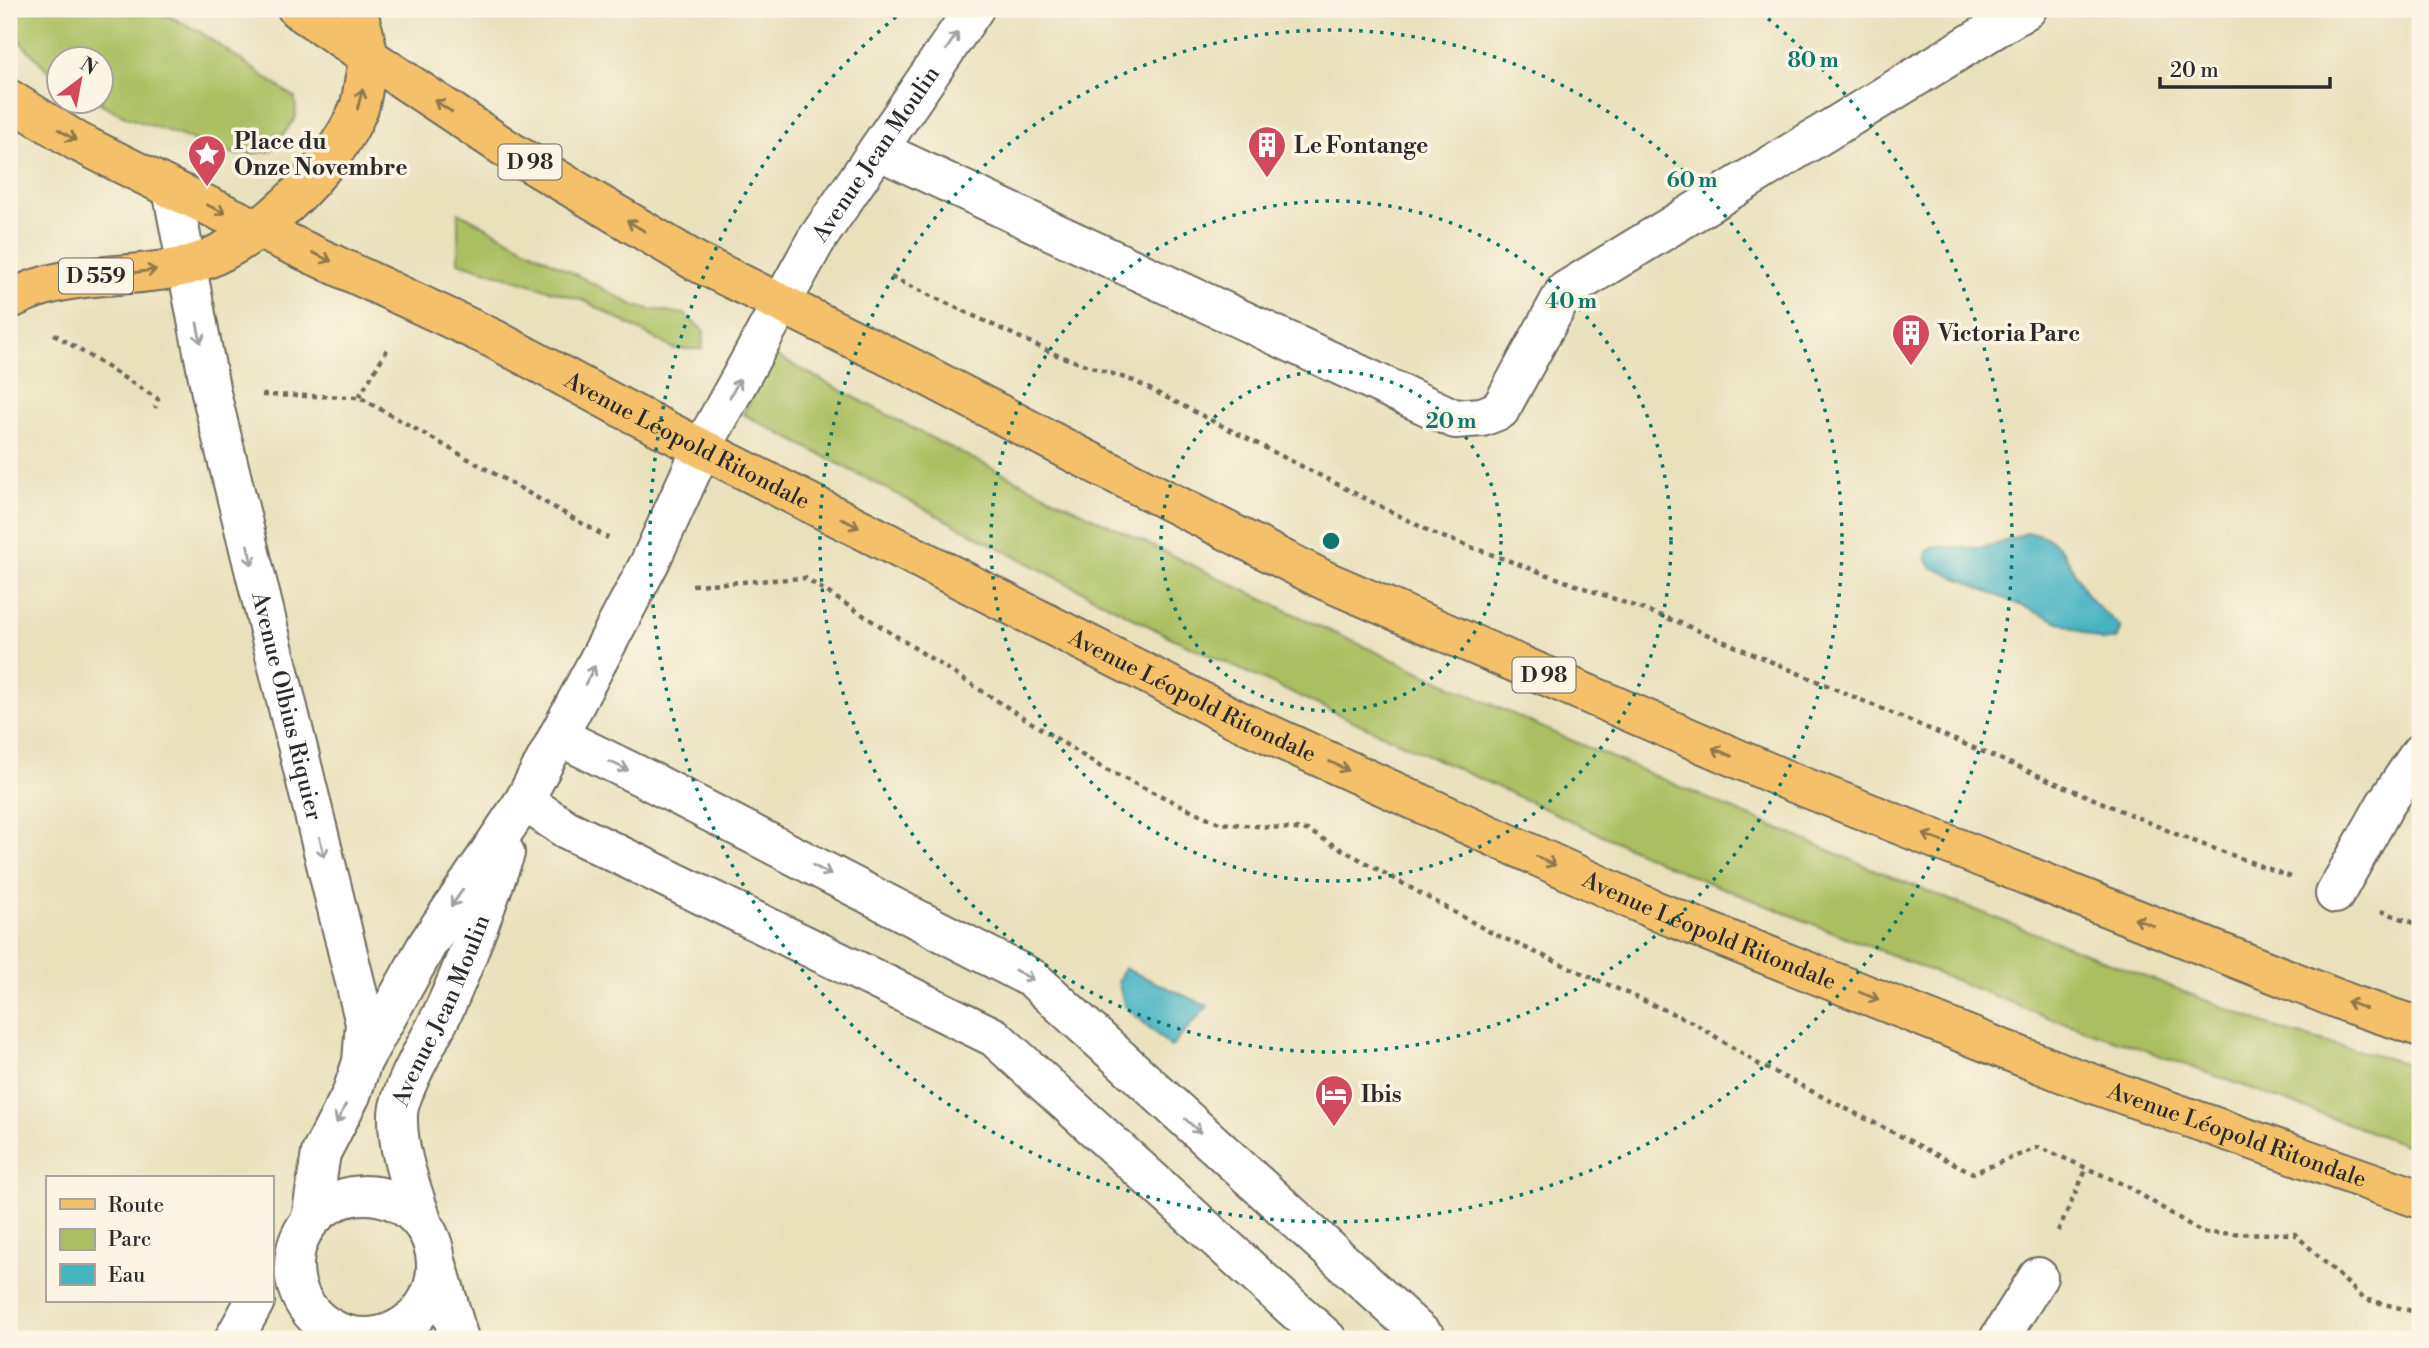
<svg xmlns="http://www.w3.org/2000/svg" width="2429" height="1348" font-family="'Libre Bodoni',serif">
<style>
.green{fill:#abbf62;stroke:#6b7546;stroke-width:2}
.water{fill:#47b4c2;stroke:#397076;stroke-width:2}
.lines{fill:none;stroke-linecap:round;stroke-linejoin:round}
.minor-casing{stroke:#6e6b5e;stroke-width:42}
.major-casing{stroke:#6e6b5e;stroke-width:42}
.highway-casing{stroke:#6e6b5e;stroke-width:42}
.path{stroke:#6e6b5e;stroke-width:4.5;stroke-dasharray:5 5;stroke-linecap:butt}
.minor{stroke:#fff;stroke-width:38}
.major{stroke:#f4c16a;stroke-width:38}
.highway{stroke:#f4c16a;stroke-width:38}
.oneway{stroke:#a0a0a0}
.oneway2{stroke:#90764a}
.ring{fill:none;stroke:#0f766e;stroke-width:3.5;stroke-dasharray:3.5 7}
.labels{text-anchor:middle;stroke-width:7;stroke-linejoin:round;paint-order:stroke}
.shield{fill:#fcf5e5;stroke:#6a6863;stroke-width:2}
.shield-label{font-size:21px;font-weight:bold;fill:#2b2b2b}
.poi-label{font-size:23px;font-weight:bold;fill:#2b2b2b;stroke:#fcf5e5;text-anchor:start}
.street-label{font-size:23px;fill:#2b2b2b;stroke:#fcf5e5}
.centre{fill:#0f766e;stroke:#fcf5e5;stroke-width:3.5}
.ring-label{font-size:21px;text-anchor:middle;font-weight:bold;fill:#0f766e;stroke:#fcf5e5;stroke-width:7;stroke-linejoin:round;paint-order:stroke}
</style>
<rect width="100%" height="100%" fill="#fcf5e5"/>
<filter id="ink" filterUnits="userSpaceOnUse"><feTurbulence type="fractalNoise" baseFrequency=".0143" numOctaves="2"/><feDisplacementMap in="SourceGraphic" scale="14" xChannelSelector="R" yChannelSelector="G"/><feConvolveMatrix kernelMatrix="1 2 1 2 8 2 1 2 1" color-interpolation-filters="sRGB"/></filter>
<filter id="wash" filterUnits="userSpaceOnUse"><feTurbulence type="fractalNoise" baseFrequency=".00686" numOctaves="4" result="noise"/><feDisplacementMap in="SourceGraphic" scale="28" xChannelSelector="R" yChannelSelector="G"/><feGaussianBlur stdDeviation="1.57" result="paint"/><feColorMatrix in="noise" values="0 0 0 0 0 0 0 0 0 0 0 0 0 0 0 0 0 1.4 0 .05"/><feComposite in="paint" operator="in"/></filter>
<g filter="url(#wash)">
<rect width="100%" height="100%" fill="#e9e1bc"/>
<path class="green" d="M9,9H155L199,31L295,98L296,117L271,151L238,155L126,117L98,102H102V60H60L59,80L54,77L9,30Z
M458,212L637,307L684,314L704,331L702,349H674L585,301L458,262Z
M774,355L941,443L1092,517L1319,626L1559,735L1882,873L2284,1031L2420,1067V1150L2142,1049L2050,1018L1687,874L1172,638L743,414Z"/>
<path class="water" d="M2026,533C2063,531 2071,571 2088,596C2096,607 2110,616 2120,627V631L2116,639L2103,641L1931,567L1926,558L1927,552L1933,546L1979,548L1998,544Z
M1124,968L1128,970L1208,1006L1171,1047L1124,1005L1118,981Z"/>
</g>
<g filter="url(#ink)">
<g class="lines">
<defs>
<g id="minor">
<path d="M878,150L1455,419L1482,417L1500,410L1565,291L2027,9"/>
<path id="s1" d="M172,189L211,393L365,1023L362,1062L351,1095L321,1153L311,1219"/>
<path d="M558,736L648,780L1033,979L1427,1339"/>
<path d="M524,801L566,829L994,1037L1327,1339"/>
<path d="M2335,894L2385,805L2420,753"/>
<path id="s2" d="M362,1062L427,945L524,801L650,562L702,448L815,242L974,9"/>
<circle cx="365" cy="1266" r="71"/>
<path id="s3" d="M423,1224C412,1188 397,1153 398,1115C398,1092 432,1036 443,1012C467,960 486,906 505,853"/>
<path d="M437,1264L459,1339"/>
<path d="M234,1339L255,1301"/>
<path d="M1999,1339L2038,1277"/>
</g>
<path id="major" d="M9,300C70,268 123,281 186,266C251,250 334,170 359,108C362,99 363,87 365,77C366,70 369,62 368,56C367,40 361,24 357,9"/>
<g id="highway">
<path d="M297,9L510,151L695,261L908,366L1078,455L1324,580L1789,781L2353,1005L2420,1027"/>
<path id="s4" d="M9,99L78,142L172,189L494,339L624,409L1236,719L1659,912L2068,1075L2420,1199"/>
</g>
</defs>
<use href="#minor" class="minor-casing"/>
<use href="#major" class="major-casing"/>
<use href="#highway" class="highway-casing"/>
<path class="path" d="M891,277L1059,356L1134,381L1435,534L1678,622L2183,837L2291,877
M54,334L158,399L155,408
M262,395L359,397L608,538
M359,397L388,348
M692,585L805,578L1104,769L1219,823L1307,830L1490,932L1694,1023L1760,1065L1973,1173L2039,1147L2127,1186L2203,1233L2295,1234L2364,1299L2420,1313
M2381,911L2420,925
M2058,1231L2087,1168"/>
<use href="#minor" class="minor"/>
<use href="#major" class="major"/>
<use href="#highway" class="highway"/>
</g>
<defs><path id="oneway-shaft" d="M-6 0H5M1.5-3L5.5 0L1.5 3" fill="none" stroke-width="1.6" stroke-linecap="round" stroke-linejoin="round" transform="scale(1.75)"/></defs>
<g class="oneway">
<use href="#oneway-shaft" transform="translate(952 41) rotate(-56)"/>
<use href="#oneway-shaft" transform="translate(199 333) rotate(79)"/>
<use href="#oneway-shaft" transform="translate(735 388) rotate(-61)"/>
<use href="#oneway-shaft" transform="translate(250 555) rotate(76)"/>
<use href="#oneway-shaft" transform="translate(590 675) rotate(-62)"/>
<use href="#oneway-shaft" transform="translate(619 766) rotate(26)"/>
<use href="#oneway-shaft" transform="translate(322 847) rotate(76)"/>
<use href="#oneway-shaft" transform="translate(822 870) rotate(27)"/>
<use href="#oneway-shaft" transform="translate(457 898) rotate(125)"/>
<use href="#oneway-shaft" transform="translate(1024 975) rotate(28)"/>
<use href="#oneway-shaft" transform="translate(341 1114) rotate(117)"/>
<use href="#oneway-shaft" transform="translate(1193 1126) rotate(42)"/>
</g>
<g class="oneway2">
<use href="#oneway-shaft" transform="translate(360 99) rotate(-76)"/>
<use href="#oneway-shaft" transform="translate(443 106) rotate(-146)"/>
<use href="#oneway-shaft" transform="translate(67 135) rotate(32)"/>
<use href="#oneway-shaft" transform="translate(216 209) rotate(24)"/>
<use href="#oneway-shaft" transform="translate(636 226) rotate(-149)"/>
<use href="#oneway-shaft" transform="translate(322 257) rotate(25)"/>
<use href="#oneway-shaft" transform="translate(146 271) rotate(-8)"/>
<use href="#oneway-shaft" transform="translate(850 523) rotate(27)"/>
<use href="#oneway-shaft" transform="translate(1722 752) rotate(-157)"/>
<use href="#oneway-shaft" transform="translate(1339 766) rotate(25)"/>
<use href="#oneway-shaft" transform="translate(1933 838) rotate(-158)"/>
<use href="#oneway-shaft" transform="translate(1546 861) rotate(25)"/>
<use href="#oneway-shaft" transform="translate(2144 922) rotate(-158)"/>
<use href="#oneway-shaft" transform="translate(1869 996) rotate(22)"/>
<use href="#oneway-shaft" transform="translate(2356 1005) rotate(-160)"/>
</g>
</g>
<g class="ring">
<circle cx="1331" cy="541" r="170"/>
<circle cx="1331" cy="541" r="340"/>
<circle cx="1331" cy="541" r="511"/>
<path d="M1760 12A681 681 0 1 1 902 12"/>
</g>
<defs>
<symbol id="building-pin" viewBox="-11 -11 22 30"><path d="M0 17L-7.5 6A9.5 9.5 0 1 1 7.5 6Z" fill="#d1495b" stroke="#fcf5e5"/><path d="M-4-6H4V6H1V3H-1V6H-4ZM-2.5-4.3h1.7v1.8h-1.7ZM.8-4.3h1.7v1.8H.8ZM-2.5-1h1.7V.8h-1.7ZM.8-1h1.7V.8H.8Z" fill="#fff"/></symbol>
<symbol id="sight-pin" viewBox="-11 -11 22 30"><path d="M0 17L-7.5 6A9.5 9.5 0 1 1 7.5 6Z" fill="#d1495b" stroke="#fcf5e5"/><path d="M0-6L1.8-2.2L6-1.7L2.9 1.2L3.7 5.4L0 3.3L-3.7 5.4L-2.9 1.2L-6-1.7L-1.8-2.2Z" fill="#fff"/></symbol>
<symbol id="hotel-pin" viewBox="-11 -11 22 30"><path d="M0 17L-7.5 6A9.5 9.5 0 1 1 7.5 6Z" fill="#d1495b" stroke="#fcf5e5"/><path d="M-6-4.5h1.5V1H6V5H4.5V3h-9V5H-6ZM-4 0a1.8 1.8 0 1 1 3.6 0ZM.5 0V-2.5h3Q6-2.5 6 0Z" fill="#fff"/></symbol>
</defs>
<g fill-rule="evenodd">
<use href="#building-pin" x="1245" y="123" width="44" height="60"/>
<use href="#sight-pin" x="185" y="132" width="44" height="60"/>
<use href="#building-pin" x="1889" y="311" width="44" height="60"/>
<use href="#hotel-pin" x="1312" y="1072" width="44" height="60"/>
</g>
<g class="labels">
<g class="shield">
<rect x="498.5" y="144.5" width="63" height="35" rx="5"/>
<rect x="59" y="258.5" width="74" height="35" rx="5"/>
<rect x="1512.5" y="657.5" width="63" height="35" rx="5"/>
</g>
<g class="shield-label">
<text x="530" y="169">D 98</text>
<text x="96" y="283">D 559</text>
<text x="1544" y="682">D 98</text>
</g>
<g class="poi-label">
<text x="234" y="149">Place du<tspan x="234" dy="26">Onze Novembre</tspan></text>
<text x="1294" y="153">Le Fontange</text>
<text x="1938" y="341">Victoria Parc</text>
<text x="1361" y="1102">Ibis</text>
</g>
<g class="street-label">
<text dy="8" stroke="none"><textPath href="#s2" startOffset="1045">Avenue Jean Moulin</textPath></text>
<text dy="8" stroke="none"><textPath href="#s4" startOffset="760">Avenue Léopold Ritondale</textPath></text>
<text dy="8" stroke="none"><textPath href="#s4" startOffset="1326">Avenue Léopold Ritondale</textPath></text>
<text dy="8" stroke="none"><textPath href="#s1" startOffset="530">Avenue Olbius Riquier</textPath></text>
<text dy="8" stroke="none"><textPath href="#s4" startOffset="1894">Avenue Léopold Ritondale</textPath></text>
<text dy="8" stroke="none"><textPath href="#s3" startOffset="226">Avenue Jean Moulin</textPath></text>
<text dy="8" stroke="none"><textPath href="#s4" startOffset="2460">Avenue Léopold Ritondale</textPath></text>
</g>
</g>
<circle cx="1331" cy="541" r="10" class="centre"/>
<g class="ring-label">
<text x="1813" y="67">80 m</text>
<text x="1692" y="187">60 m</text>
<text x="1571" y="308">40 m</text>
<text x="1451" y="428">20 m</text>
</g>
<rect width="2429" height="1348" fill="none" stroke="#fcf5e5" stroke-width="35"/>
<rect x="46" y="1176" width="228" height="126" fill="#fcf5e5" stroke="#a8a49b" stroke-width="2"/>
<rect x="60" y="1199" width="35" height="10" fill="#f4c16a" stroke="#a8a49b" stroke-width="2"/>
<text x="108" y="1212" font-size="21" fill="#2b2b2b">Route</text>
<rect x="60" y="1229" width="35" height="21" fill="#abbf62" stroke="#a8a49b" stroke-width="2"/>
<text x="108" y="1246" font-size="21" fill="#2b2b2b">Parc</text>
<rect x="60" y="1264" width="35" height="21" fill="#47b4c2" stroke="#a8a49b" stroke-width="2"/>
<text x="108" y="1282" font-size="21" fill="#2b2b2b">Eau</text>
<g transform="translate(80 80) rotate(32)"><circle r="33" fill="#fcf5e5" stroke="#a8a49b" stroke-width="2"/>
<path d="M0-5L12 26L0 18L-12 26Z" fill="#d1495b"/>
<text y="-10" font-size="19" font-weight="bold" text-anchor="middle" fill="#2b2b2b">N</text>
</g>
<path d="M2160 77v10h170v-10" fill="none" stroke="#2b2b2b" stroke-width="3.5"/>
<text x="2170" y="77" font-size="21" fill="#2b2b2b" stroke="#fcf5e5" stroke-width="5" paint-order="stroke">20 m</text>
</svg>
